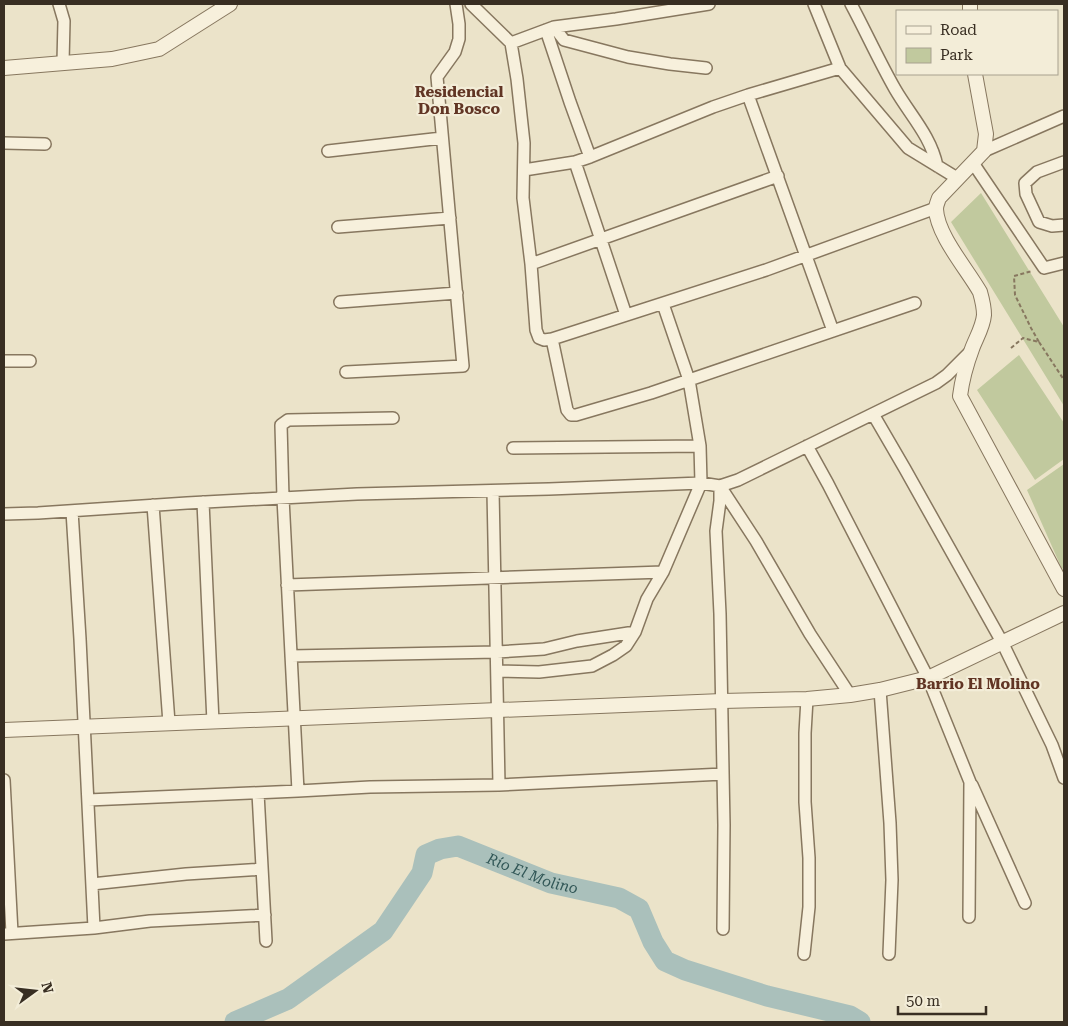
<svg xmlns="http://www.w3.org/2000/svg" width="1068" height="1026" font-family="'Roboto Serif',serif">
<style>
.green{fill:#c1c99e}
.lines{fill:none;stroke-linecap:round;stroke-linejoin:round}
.river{stroke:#aac0bb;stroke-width:21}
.minor-casing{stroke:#87775f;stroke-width:14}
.tertiary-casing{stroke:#87775f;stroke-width:16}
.path{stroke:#87775f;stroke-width:2;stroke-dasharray:4 2.5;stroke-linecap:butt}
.minor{stroke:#f7f0dc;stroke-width:11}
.tertiary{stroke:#f7f0dc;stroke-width:14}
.labels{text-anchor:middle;stroke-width:4.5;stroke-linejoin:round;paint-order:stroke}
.neighbourhood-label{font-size:15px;font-weight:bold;fill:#613524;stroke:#f3edd8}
.water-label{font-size:15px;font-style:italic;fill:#325757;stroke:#f3edd8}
</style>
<rect width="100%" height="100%" fill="#ebe3c9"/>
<path class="green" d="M981,193L1064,327V406L951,222Z
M1019,355L1064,423V459L1035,480L977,390Z
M1064,464V567L1062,569L1027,490Z"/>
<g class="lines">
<path class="river" id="s1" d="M235,1022L288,999L383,931L422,873L426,855L440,849L458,846L551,883L619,898L639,909L653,942L665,961L685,970L767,996L850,1016L860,1022"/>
<defs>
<path id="minor" d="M59,4L64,21L63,62
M471,4L511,43L517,79L524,143L523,198L531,264L536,330L539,338L544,340L552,339L766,270L936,208
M814,4L840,68L908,148L957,178
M851,4C866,32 879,61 895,89C910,115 931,136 937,166
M554,27L564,40L628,57L670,64L706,68
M546,30L570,102L590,157
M511,43L554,27L616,19L709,4
M748,95L833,331
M4,143L45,144
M328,151L442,138
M984,151L1064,116
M575,162L626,315
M1064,162L1037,172L1025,183L1026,194L1039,222L1052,226L1064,225
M973,163L1044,268L1064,263
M524,170L575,162L590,157L713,107L748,95L840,68
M338,227L450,218
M531,264L778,176
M340,302L457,293
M552,339L567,410L571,415H576L651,393L915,303
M4,361H30
M346,372L463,366L437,77L455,52L459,39V24L456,4
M873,414L905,469L1002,642L1052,745L1064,778
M807,446L828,484L928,678L970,782L969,917
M513,448L700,446
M720,486V501L716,531L720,614L724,825L723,929
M720,486L756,541L810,634L850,695
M493,491L499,785
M203,502L213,722
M153,505L169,723
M72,511L80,639L94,928
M4,514L38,513L187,503L357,494L549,489L701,483L720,486L738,480L936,383L947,375L971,351
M287,585L663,572
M291,656L497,652L544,649L577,641L635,632
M497,671L539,672L592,666L613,655L626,646L635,632L647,599L663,572L701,483L700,446L689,380L663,304
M880,690L890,823L892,880L889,954
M4,780L12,933
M972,785L1025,903
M298,791L283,498L281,425L288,420L393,418
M258,793L266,941
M88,800L298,791L370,787L499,785L723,774
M92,884L186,874L262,869
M4,934L94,928L150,921L265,915
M804,954L809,907V858L805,802V733L807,699"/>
<path id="tertiary" d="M970,11V4
M4,68L112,59L159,49L230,4
M975,74L986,134L984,151L939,198C938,201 936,205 936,209C937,235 967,269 980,292C982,299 984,307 984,315C983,327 976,338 972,349C966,365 962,380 960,396L1064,589
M4,730L722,701L807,699L850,695L880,690L928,678L1064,613"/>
</defs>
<use href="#minor" class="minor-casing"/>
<use href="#tertiary" class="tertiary-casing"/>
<path class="path" d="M1039,342L1064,380
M1011,348L1023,338L1039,342L1031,328L1015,295L1014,276L1032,271"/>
<use href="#minor" class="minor"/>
<use href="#tertiary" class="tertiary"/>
</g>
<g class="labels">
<g class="neighbourhood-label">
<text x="459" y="97">Residencial<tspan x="459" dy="17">Don Bosco</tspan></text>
<text x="978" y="689">Barrio El Molino</text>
</g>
<g class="water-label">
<text dy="5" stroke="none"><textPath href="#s1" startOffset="376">Río El Molino</textPath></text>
</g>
</g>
<rect width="1068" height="1026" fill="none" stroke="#382e22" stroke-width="10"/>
<rect x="896" y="10" width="162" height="65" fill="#f3edd8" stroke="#a8a18f"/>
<rect x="906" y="26" width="25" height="8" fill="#f7f0dc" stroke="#a8a18f"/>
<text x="940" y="35" font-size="15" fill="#382e22">Road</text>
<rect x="906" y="48" width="25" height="15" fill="#c1c99e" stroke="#a8a18f"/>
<text x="940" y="60" font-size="15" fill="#382e22">Park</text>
<g transform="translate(35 991) rotate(75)" stroke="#f3edd8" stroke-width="4" paint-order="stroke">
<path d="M0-4L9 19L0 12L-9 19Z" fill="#382e22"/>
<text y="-8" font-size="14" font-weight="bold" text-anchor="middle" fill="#382e22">N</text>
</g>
<path d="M898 1006v8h88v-8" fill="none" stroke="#382e22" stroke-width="2.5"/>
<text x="906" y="1006" font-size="15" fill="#382e22" stroke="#f3edd8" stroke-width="4" paint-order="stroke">50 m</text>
</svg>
